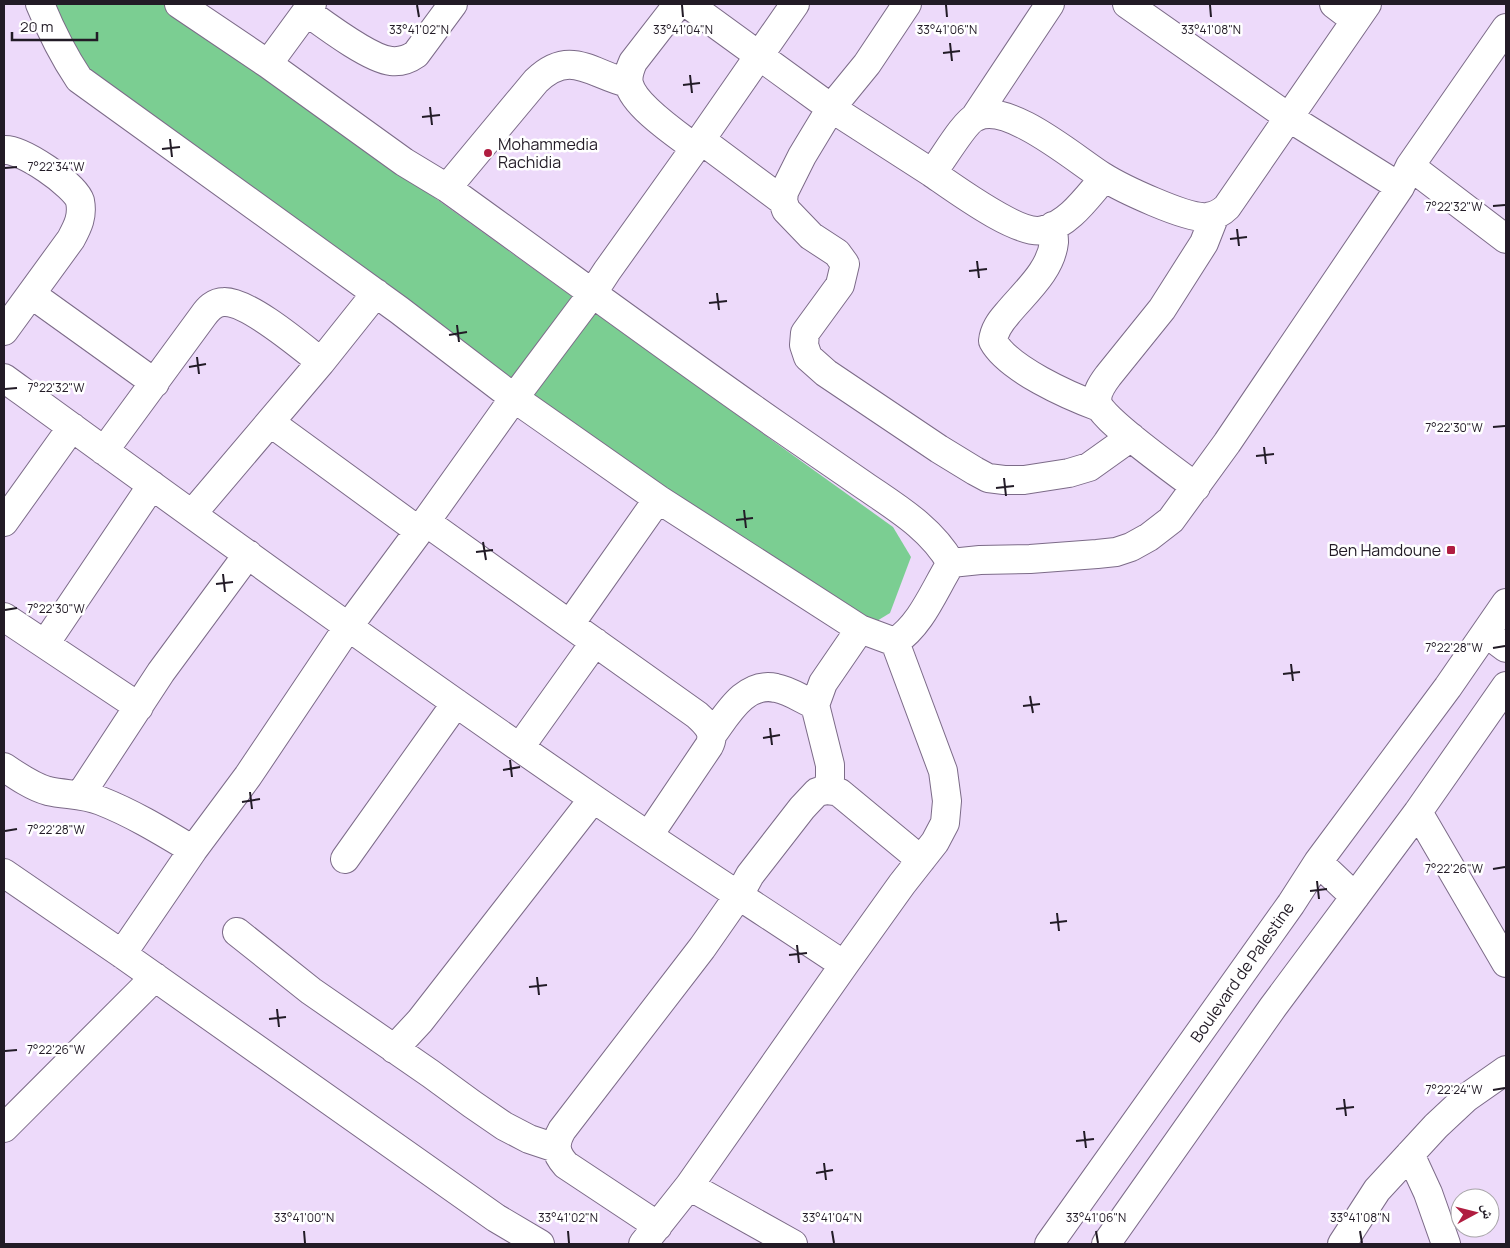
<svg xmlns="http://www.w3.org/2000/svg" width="1510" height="1248" font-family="Manrope,'Noto Naskh Arabic',sans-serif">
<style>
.green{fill:#7bce92}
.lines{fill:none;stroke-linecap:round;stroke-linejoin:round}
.minor-casing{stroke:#7c6b88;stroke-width:30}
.minor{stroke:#fff;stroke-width:28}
.ticks{fill:none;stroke:#221b26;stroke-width:2}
.poi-dot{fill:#b01d40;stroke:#fff;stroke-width:2}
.labels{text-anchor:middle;stroke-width:5;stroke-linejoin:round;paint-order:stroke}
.poi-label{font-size:16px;fill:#221b26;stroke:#fff;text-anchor:start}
.street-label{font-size:16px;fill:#221b26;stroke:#fff}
.ticks-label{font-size:12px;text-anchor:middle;fill:#221b26;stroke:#fff;stroke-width:5;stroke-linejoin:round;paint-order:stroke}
</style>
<rect width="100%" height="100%" fill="#eddafa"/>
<path class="green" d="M36,4H165L893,527L911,557L890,613L862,630L63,75Z"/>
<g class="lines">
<defs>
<path id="minor" d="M40,4C51,31 63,55 79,79L399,310L514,398L658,499L860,629L895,642L943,771L947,801L945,823L935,842L902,884L844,965L689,1186L643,1244
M179,4L268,64L404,162L447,188C557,267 666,348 778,426C807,446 836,466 865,486C897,508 931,528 951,563
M678,4L633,62C630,69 627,76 629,84C634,106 678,135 695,148
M688,4L831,108L932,173C942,161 964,122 976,117C1008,101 1075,159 1102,176C1121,188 1186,219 1207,217C1215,216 1222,212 1227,207L1367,4
M907,4L867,64L831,108L802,156L784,192L783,201L786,210L811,236L837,253L845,264L840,285L805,333L804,345L808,357L826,373L939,449L975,471L988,478L1004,480H1024L1069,473L1089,467L1131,437
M1127,4L1288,117L1400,187
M1334,4L1355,20
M307,12C325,25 370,59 391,61C400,62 409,59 416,54L453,4
M268,64L312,4
M975,117L1050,4
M701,140L783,201
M4,150C21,148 75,185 80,201C83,216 78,226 71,239L4,331
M1410,166L1506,239
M932,173C954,188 1020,237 1044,230C1070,223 1087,197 1104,178
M447,188L536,81C570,48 591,74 628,83
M1053,226C1053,232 1054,237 1054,242C1051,271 1024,293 1007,314C1000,322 994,330 993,341C1008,369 1069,396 1099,407
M31,294L155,383
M4,378C198,519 393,661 591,797C674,854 760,909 844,965
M271,423L419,531
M104,451L203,316C208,309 214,302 224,302C248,301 302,347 321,362
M1196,487C1180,475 1102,419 1098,404C1095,394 1102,384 1108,376L1162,309L1204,243L1215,215
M192,514L321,362L376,293
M4,522L72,427
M426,522L697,715C707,724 716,733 709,746L649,835
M951,563L980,560L1030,559L1097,554L1116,552L1131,547L1149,537L1171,520L1227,443L1400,187L1410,166L1506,28
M4,617L139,707
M570,624L658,499
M1486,633L1506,648
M895,642C922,624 934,590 951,563
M45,644L152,485
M712,735C727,715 745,681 776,688C789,690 803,700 815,705
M520,747L595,642
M4,767C17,776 33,787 48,791C66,795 84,794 101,801C134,814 163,832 193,850
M827,790L830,778V765L815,705L823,683L860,629
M81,794L161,672L248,554
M1418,812L1506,963
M345,859L456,703
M1318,862L1355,897
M4,873L122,954L496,1218L540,1244
M237,932L311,991L431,1074L472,1104L504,1126L529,1139L556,1148
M122,954L193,850L248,776L348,627L419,531L514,398L592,294L607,271L695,148L795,4
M394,1049L420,1021L593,799
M4,1128L155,977
M1410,1154L1428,1193L1446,1244
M689,1186L793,1244
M658,1226L566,1165C555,1153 554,1144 562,1130L702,948L739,895L750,875L802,808L817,792L827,790L835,791L840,793L921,860
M1049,1244L1291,904L1318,862L1448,687L1506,603
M1106,1244L1273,1007L1418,812L1506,686
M1342,1244L1377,1190L1436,1126L1466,1098L1506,1070"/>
</defs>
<use href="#minor" class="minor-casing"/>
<use href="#minor" class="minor"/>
</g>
<path class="ticks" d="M417,5L419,17M682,5L683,17M946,5L947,17M1210,5L1211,17M950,43L952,61M943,53L960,51M690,75L692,93M683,85L700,83M430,107L432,125M422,117L440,115M170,139L172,157M162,149L180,147M5,168L17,167M1493,206L1505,205M1237,229L1239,246M1230,239L1247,237M977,261L979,278M969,271L987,269M717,293L719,310M709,303L727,301M457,325L459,342M449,335L467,332M197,357L199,374M189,367L206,364M5,389L17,388M1493,427L1505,426M1264,447L1266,464M1256,456L1274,454M1004,478L1006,496M996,488L1014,486M744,510L746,528M736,520L753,518M483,542L486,560M476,552L493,550M223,574L225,592M216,584L233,582M5,610L17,608M1493,648L1505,646M1291,664L1293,681M1283,674L1300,672M1030,696L1033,713M1023,706L1040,704M770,728L772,745M763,738L780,735M510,760L512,777M503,770L520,767M250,792L252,809M242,802L260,799M5,831L17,829M1493,869L1505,867M1317,881L1319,899M1310,891L1327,889M1057,913L1059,931M1050,923L1067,921M797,945L799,963M789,955L807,953M537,977L539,995M529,987L547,985M277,1009L279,1027M269,1019L286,1017M5,1051L17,1050M1493,1090L1505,1088M1344,1099L1346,1116M1336,1109L1354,1107M1084,1131L1086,1148M1076,1141L1094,1139M824,1163L826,1180M816,1173L833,1170M304,1231L305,1243M568,1231L569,1243M832,1231L834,1243M1096,1231L1098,1243M1360,1231L1362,1243"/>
<g class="poi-dot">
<circle cx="488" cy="153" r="5"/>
<rect x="1446" y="545" width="10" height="10" rx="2.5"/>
</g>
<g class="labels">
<g class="poi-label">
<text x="498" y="150">Mohammedia<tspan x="498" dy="18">Rachidia</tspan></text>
<text x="1441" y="556" text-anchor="end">Ben Hamdoune</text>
</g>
<g class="street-label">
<text transform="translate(1242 972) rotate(-55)" y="6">Boulevard de Palestine</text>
</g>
</g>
<g class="ticks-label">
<text x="419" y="34">33°41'02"N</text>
<text x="683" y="34">33°41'04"N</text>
<text x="947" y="34">33°41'06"N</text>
<text x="1211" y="34">33°41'08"N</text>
<text x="56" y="171">7°22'34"W</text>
<text x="1454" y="211">7°22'32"W</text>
<text x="56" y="392">7°22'32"W</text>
<text x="1454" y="432">7°22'30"W</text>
<text x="56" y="613">7°22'30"W</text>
<text x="1454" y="652">7°22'28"W</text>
<text x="56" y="834">7°22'28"W</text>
<text x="1454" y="873">7°22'26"W</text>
<text x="56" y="1054">7°22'26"W</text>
<text x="1454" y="1094">7°22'24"W</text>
<text x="304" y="1222">33°41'00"N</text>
<text x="568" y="1222">33°41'02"N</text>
<text x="832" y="1222">33°41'04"N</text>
<text x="1096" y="1222">33°41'06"N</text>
<text x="1360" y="1222">33°41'08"N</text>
</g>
<rect width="1510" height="1248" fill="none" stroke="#221b26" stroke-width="10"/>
<g transform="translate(1475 1213) rotate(83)"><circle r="24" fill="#ffffff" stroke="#a7a4a8"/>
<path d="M0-4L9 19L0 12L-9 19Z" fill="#b01d40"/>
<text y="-8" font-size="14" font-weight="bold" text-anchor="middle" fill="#221b26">ش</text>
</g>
<path d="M12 32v8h85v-8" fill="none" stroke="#221b26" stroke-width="2.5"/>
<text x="20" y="32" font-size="15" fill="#221b26" stroke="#ffffff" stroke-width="4" paint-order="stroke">20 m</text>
</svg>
